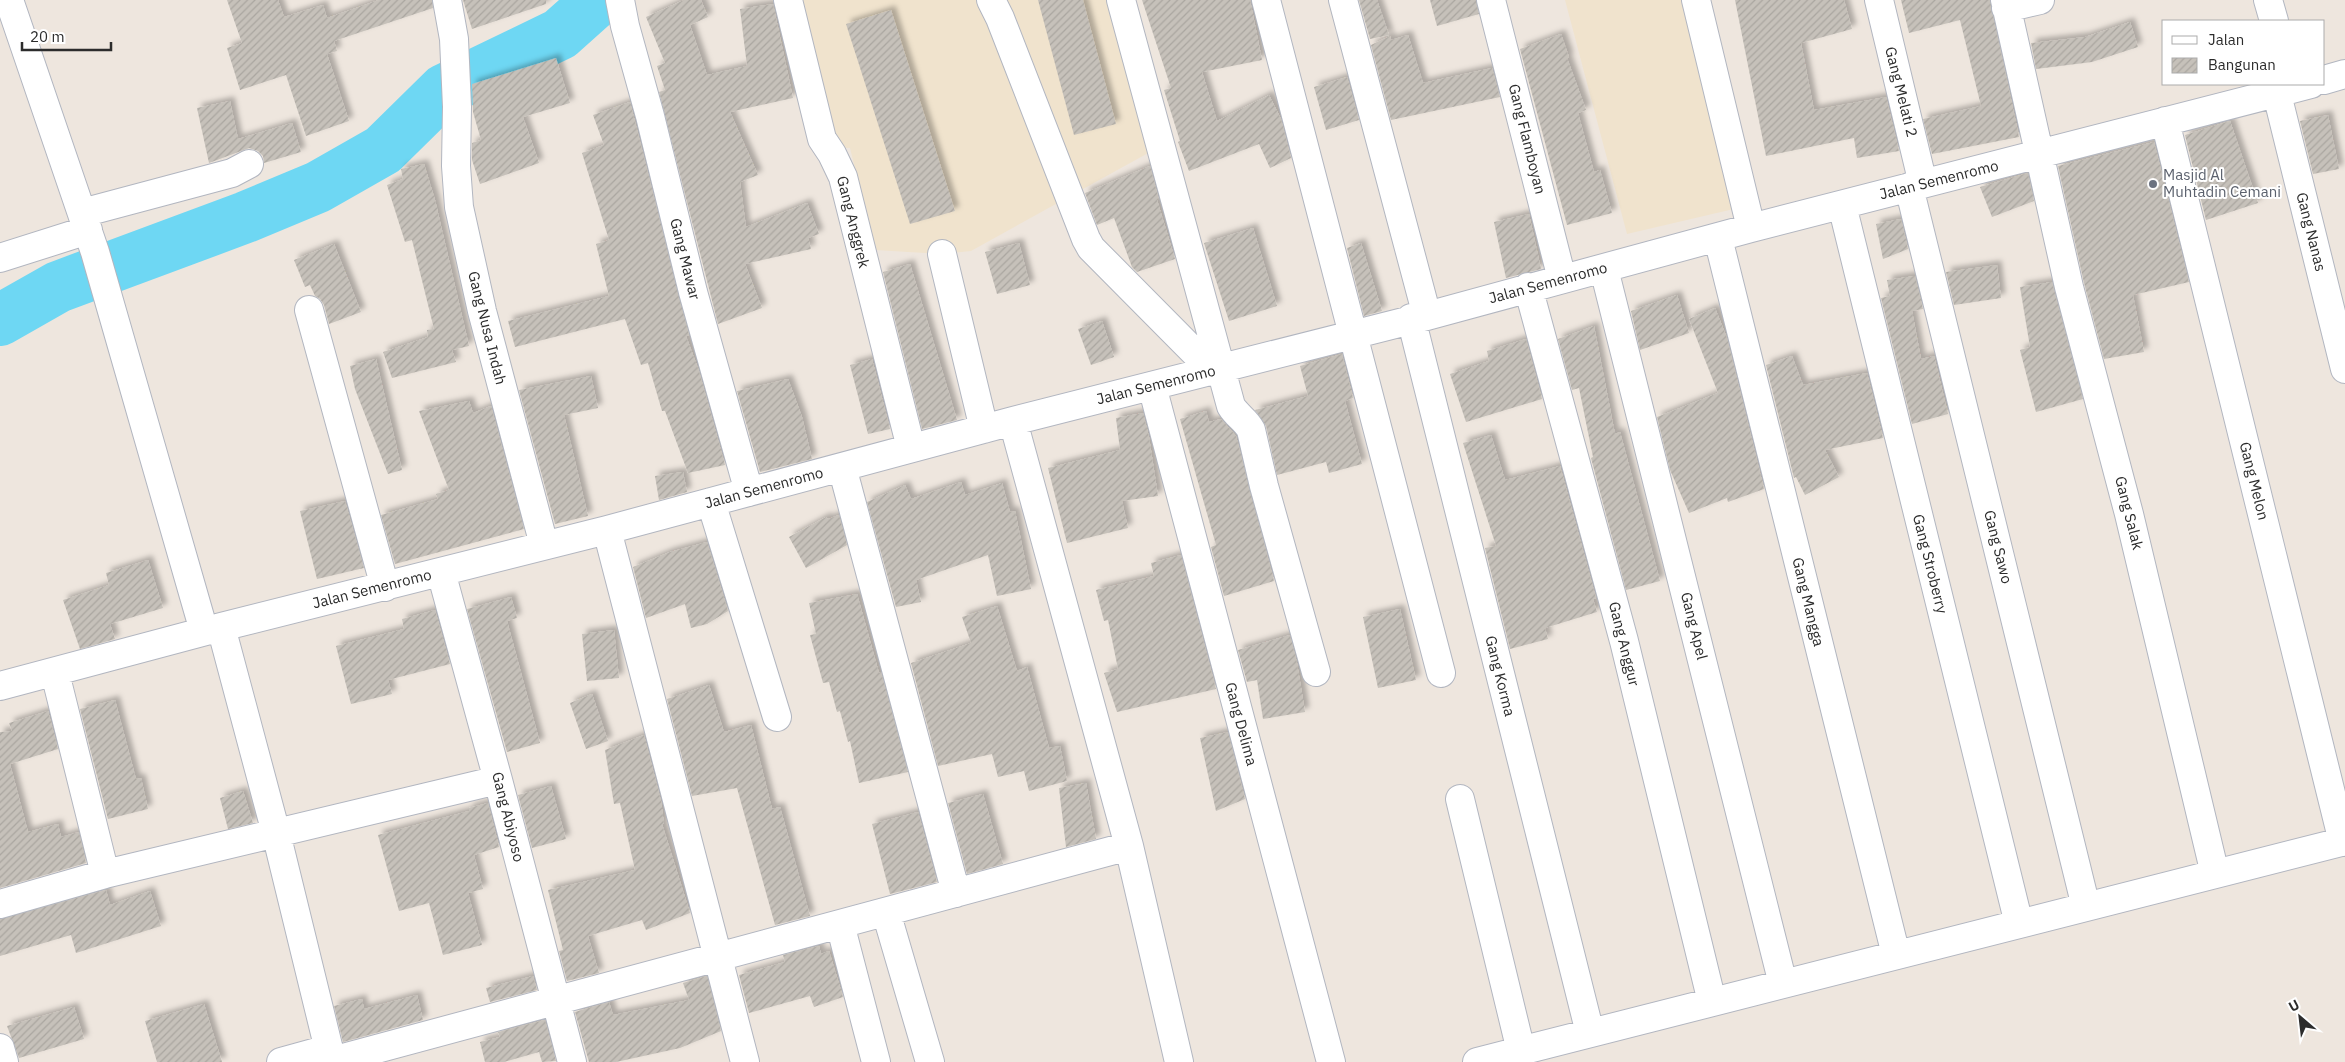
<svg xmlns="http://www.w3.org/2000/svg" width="2345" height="1062" font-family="'IBM Plex Sans',sans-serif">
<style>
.education{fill:#f0e3cd}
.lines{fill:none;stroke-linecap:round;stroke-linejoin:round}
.river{stroke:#6ed7f3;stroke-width:52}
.building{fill:url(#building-hatch);filter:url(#shadow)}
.minor-casing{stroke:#b2b6c0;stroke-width:30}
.minor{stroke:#fff;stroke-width:28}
.worship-dot{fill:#6b7280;stroke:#fff;stroke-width:2}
.labels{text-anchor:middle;stroke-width:4;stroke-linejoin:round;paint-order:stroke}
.street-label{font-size:15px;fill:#2c2c2c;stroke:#fff}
.worship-label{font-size:15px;fill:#5b616d;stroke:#fff;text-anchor:start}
</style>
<defs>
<pattern id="building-hatch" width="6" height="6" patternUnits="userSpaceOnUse" patternTransform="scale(1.25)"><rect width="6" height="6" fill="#c6c1ba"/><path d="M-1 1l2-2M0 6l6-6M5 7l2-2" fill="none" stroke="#aaa6a0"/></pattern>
<filter id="shadow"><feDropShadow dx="4.5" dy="-4.5" stdDeviation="2.5" flood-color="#0004"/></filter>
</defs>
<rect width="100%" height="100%" fill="#eee6de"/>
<path class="education" d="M798,0H1113L1150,152L971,251L942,254L875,250L850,148L829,147Z
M1565,0H1693L1738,208L1627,234Z"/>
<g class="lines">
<path class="river" d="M0,320L58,287L246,217L318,187L383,150L444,90L560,34L598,0"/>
</g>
<path class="building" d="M227,0H278L284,17L323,5L327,18L379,0H432L433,8L334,41L337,51L327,54L349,121L306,136L286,75L240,90L227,48L242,43Z
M463,0H546V4L472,29Z
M684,0H701L708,17L690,25L707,75L747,66L740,9L773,4L793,98L730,112L758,175L740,182L746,227L807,203L819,234L808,238L811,249L745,264L762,308L718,324L659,92L665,90L657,66L665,63L646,17Z
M1038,0H1083L1116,124L1074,135Z
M1142,0H1250L1262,60L1202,72L1217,121L1269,95L1281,119L1291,158L1270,168L1259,144L1189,171L1178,142L1180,141L1164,90L1171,88Z
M1359,0H1377L1389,35L1370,39Z
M1430,0H1476L1479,14L1437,26Z
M1735,0H1844L1852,29L1801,43L1814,110L1886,97L1899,151L1857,158L1854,138L1766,156Z
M1901,0H1990L2019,137L1932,154L1923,119L1981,106L1960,20L1909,33Z
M891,10L955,211L910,224L846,24Z
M2130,22L2138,47L2092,62L2036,69L2031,43L2085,37Z
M1561,34L1569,57L1567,58L1586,110L1578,113L1594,172L1600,170L1612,213L1567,225L1520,49Z
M1408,35L1423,83L1492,68L1500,97L1391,120L1371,45L1390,36L1391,40Z
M556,58L570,103L523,117L539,163L480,184L472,160V143L481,140L473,112L472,84Z
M1347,77L1359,120L1326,130L1314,87Z
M230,101L238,139L292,123L301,152L264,163L263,156L258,151L249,148L209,163L197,108Z
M630,102L689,335L686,336L699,371L725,465L688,473L665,411H662L648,363L641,365L625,319L515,347L508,321L609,296L596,244L609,240L582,153L604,145L593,115Z
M2328,115L2339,169L2313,174L2300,121Z
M2230,121L2258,203L2206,220L2185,135Z
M2154,142L2189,282L2133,295L2144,352L2104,359L2084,283L2058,166Z
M424,164L435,200L469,346L452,350L456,362L392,378L383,352L428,337L427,330L434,329L412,240L405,242L387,185L403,179L401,169Z
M1150,166L1159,200H1157L1175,259L1137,272L1132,267L1114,218L1097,225L1085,193Z
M2028,173L2034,201L1992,217L1980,187Z
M1529,214L1541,269L1506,278L1494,222Z
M1901,219L1908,249L1883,259L1876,224Z
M1253,228L1277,306L1229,321L1204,243Z
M1019,243L1030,285L997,294L985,252Z
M1361,243L1382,311L1364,316L1347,248Z
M334,244L361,312L329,324L324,305L320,299L315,296L310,285L305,287L294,260Z
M910,264L957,420L922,429L883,272Z
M1997,265L2001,298L1954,305L1946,272Z
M1915,276L1923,309L1912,311L1921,359L1934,356L1948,414L1912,424L1881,298L1890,296L1887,280Z
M2052,282L2083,399L2036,412L2020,350L2030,347L2020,287Z
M1677,295L1689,333L1640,350L1631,311Z
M1715,308L1727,338L1764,489L1728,502L1727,498L1689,513L1670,470L1657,417L1718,393L1689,319Z
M1102,321L1114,357L1091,365L1078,329Z
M1594,326L1615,434L1620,432L1660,581L1626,590L1591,458L1593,457L1579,388L1572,390L1558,339Z
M1526,339L1542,399L1466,422L1450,374L1489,361L1487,351Z
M1342,354L1353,398L1345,401L1362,464L1329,473L1326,462L1277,475L1266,426L1255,410L1308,396L1300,366Z
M1792,356L1803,385L1867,373L1883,438L1825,450L1839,477L1805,495L1796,477L1794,478L1766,365Z
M376,359L402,470L388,474L355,389L350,366Z
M872,359L890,429L868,434L850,365Z
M591,376L598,408L564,415L588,516L555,524L519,390Z
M788,379L802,417L812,459L760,472L737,391Z
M469,401L473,413L491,406L524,529L395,564L381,515L438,499L436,494L449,490L419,411Z
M1206,411L1209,422L1221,419L1236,436L1274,581L1224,596L1211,547L1216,545L1180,419Z
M1143,413L1149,437L1158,496L1122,501L1128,528L1067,543L1048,468L1120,450L1116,418Z
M1491,435L1505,480L1560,466L1596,598L1593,599L1597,612L1545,628L1548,639L1510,649L1485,548L1496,546L1463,443Z
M683,472L687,492L659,500L655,476Z
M961,482L965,495L1002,483L1010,512L1015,511L1031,589L997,596L988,555L916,580L921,602L896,607L867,502L905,485L911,499Z
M345,501L364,568L317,579L300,511Z
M839,515L847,545L806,568L789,537L826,517L828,519Z
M707,542L728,611L707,624L691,628L685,604L646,618L633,567L670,552Z
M1181,555L1216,689L1117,712L1104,673L1118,669L1108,620L1104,621L1096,590L1154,576L1151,563Z
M148,560L163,608L110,624L115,639L80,649L63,600L109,585L106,573Z
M857,594L879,673L881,672L908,772L859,783L850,741L848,742L840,711L837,712L829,682L823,683L810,635L816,634L809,603Z
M511,597L517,618L507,621L540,743L507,752L467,609Z
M997,606L1017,671L1027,667L1049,748L1060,746L1067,781L1029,791L1024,771L998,777L992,754L938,766L911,663L971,643L962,617Z
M1400,609L1416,680L1378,688L1363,617Z
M435,610L450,664L388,680L392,694L351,704L336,646L404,629L402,619Z
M614,630L619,678L587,681L582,634Z
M1290,635L1297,663L1305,712L1263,719L1257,680L1247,682L1238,650Z
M709,685L724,732L751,725L772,809L780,807L810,916L775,925L737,788L692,796L667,699Z
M592,694L608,741L586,749L570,703Z
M115,700L136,779L141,778L148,809L108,819L80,709Z
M48,711L58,749L10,764L28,832L58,824L61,837L79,832L86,863L0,888V732L12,731L9,723Z
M1228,732L1245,799L1216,811L1200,738Z
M644,735L661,801L664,824H662L690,913L646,930L642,920L588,936L599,973L567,981L559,951L563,950L548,890L635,870L620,803L614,804L605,750Z
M1086,783L1096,839L1066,847L1059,788Z
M551,786L566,839L532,848L518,795Z
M243,791L253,823L228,829L220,798Z
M983,794L1003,864L967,874L948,803Z
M488,803L499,847L474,855L483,889L468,893L482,945L443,955L429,903L399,911L378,835L469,811V808Z
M918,812L937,882L890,894L872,824Z
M106,890L110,905L150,891L161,926L76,953L71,935L0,956V919Z
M819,946L821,954L829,951L843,997L814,1007L810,996L749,1013L739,975L785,962L783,955Z
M533,976L537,990L490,1002L486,988Z
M707,976L721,1031L680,1048L616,1062H589L575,1012L609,1002L613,1015L689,1000L683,983Z
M417,995L423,1020L343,1042L334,1006L362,999L364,1009Z
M204,1004L222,1062H157L145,1021Z
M74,1007L84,1039L19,1058L7,1026Z
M545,1020L556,1061L542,1062L539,1052L504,1062H485L480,1042L500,1037L498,1032Z"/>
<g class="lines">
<defs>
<path id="minor" d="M9,0L95,252L204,631
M447,0L454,39L457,107L456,166L459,207L482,311L544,545
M620,0L625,26L650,116L693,292L749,492
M788,0L822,139L832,154L843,177L911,448
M991,0L1000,18L1086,239L1091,248L1213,371
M1121,0L1231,406C1237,416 1246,420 1251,430L1264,486L1316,672
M1266,0L1441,673
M1343,0L1427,316
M1491,0L1562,279
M1696,0L1751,228
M1879,0L1923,184
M2005,0L2069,287L2129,514L2215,874
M2268,0L2274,21
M2006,8L2040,0
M2324,80L2345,74
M2277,94L2345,369
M2165,121L2343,842
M1909,187L2086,907
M1842,205L2019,924
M82,213L232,173L249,164
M1718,238L1896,955
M942,254L984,429
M0,258L88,230
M1604,269L1783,984
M1528,287L1624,641L1712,1002
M309,310L385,587
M1411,318L1590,1033
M1152,386L1331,1062
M1013,421L1129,846L1179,1062
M842,467L956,893
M711,502L777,717
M607,530L745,1062
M441,572L498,780L572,1062
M221,627L276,833L332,1062
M55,673L105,874
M0,686L221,627L607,530L1013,421L1427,316L1751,228L2311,84
M1460,799L1521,1051
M0,904L105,874L498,780
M886,912L930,1062
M840,924L876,1062
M0,1048L4,1062
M332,1061L1129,846
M281,1062L328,1049
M1477,1062L2345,841"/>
</defs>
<use href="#minor" class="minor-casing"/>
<use href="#minor" class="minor"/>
</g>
<circle class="worship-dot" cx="2153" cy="184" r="5"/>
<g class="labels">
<g class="street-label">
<text transform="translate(1901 92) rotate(76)" y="5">Gang Melati 2</text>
<text transform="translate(1527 139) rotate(76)" y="5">Gang Flamboyan</text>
<text transform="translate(1939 180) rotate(-14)" y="5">Jalan Semenromo</text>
<text transform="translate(853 222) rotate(76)" y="5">Gang Anggrek</text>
<text transform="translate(2311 232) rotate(76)" y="5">Gang Nanas</text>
<text transform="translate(685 259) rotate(76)" y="5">Gang Mawar</text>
<text transform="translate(1548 283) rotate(-15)" y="5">Jalan Semenromo</text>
<text transform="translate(487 328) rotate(76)" y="5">Gang Nusa Indah</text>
<text transform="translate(1156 385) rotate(-14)" y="5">Jalan Semenromo</text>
<text transform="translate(2254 481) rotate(76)" y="5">Gang Melon</text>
<text transform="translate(764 488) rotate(-15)" y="5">Jalan Semenromo</text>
<text transform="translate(2129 513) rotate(76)" y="5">Gang Salak</text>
<text transform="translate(1998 547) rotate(76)" y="5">Gang Sawo</text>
<text transform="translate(1930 564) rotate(76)" y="5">Gang Stroberry</text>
<text transform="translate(372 589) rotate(-14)" y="5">Jalan Semenromo</text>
<text transform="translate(1808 602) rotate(76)" y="5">Gang Mangga</text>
<text transform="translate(1694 626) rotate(76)" y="5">Gang Apel</text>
<text transform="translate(1624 644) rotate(76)" y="5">Gang Anggur</text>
<text transform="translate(1500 676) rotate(76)" y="5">Gang Korma</text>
<text transform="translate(1241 724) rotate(75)" y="5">Gang Delima</text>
<text transform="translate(508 817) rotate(76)" y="5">Gang Abiyoso</text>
</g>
<g class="worship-label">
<text x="2163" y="180">Masjid Al<tspan x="2163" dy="17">Muhtadin Cemani</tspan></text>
</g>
</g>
<rect x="2162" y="20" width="162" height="65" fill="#ffffff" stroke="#ababab"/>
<rect x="2172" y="36" width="25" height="8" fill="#ffffff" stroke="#ababab"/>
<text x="2208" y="45" font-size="15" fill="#2c2c2c">Jalan</text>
<rect x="2172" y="58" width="25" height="15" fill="url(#building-hatch)" stroke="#ababab"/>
<text x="2208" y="70" font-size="15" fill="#2c2c2c">Bangunan</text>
<g transform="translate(2300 1017) rotate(332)" stroke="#ffffff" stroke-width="4" paint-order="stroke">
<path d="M0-4L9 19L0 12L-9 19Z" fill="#2c2c2c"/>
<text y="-8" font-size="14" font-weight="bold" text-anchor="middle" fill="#2c2c2c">U</text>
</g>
<path d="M22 42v8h89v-8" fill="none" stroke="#2c2c2c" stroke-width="2.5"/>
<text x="30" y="42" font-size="15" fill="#2c2c2c" stroke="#ffffff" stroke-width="4" paint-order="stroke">20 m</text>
</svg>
